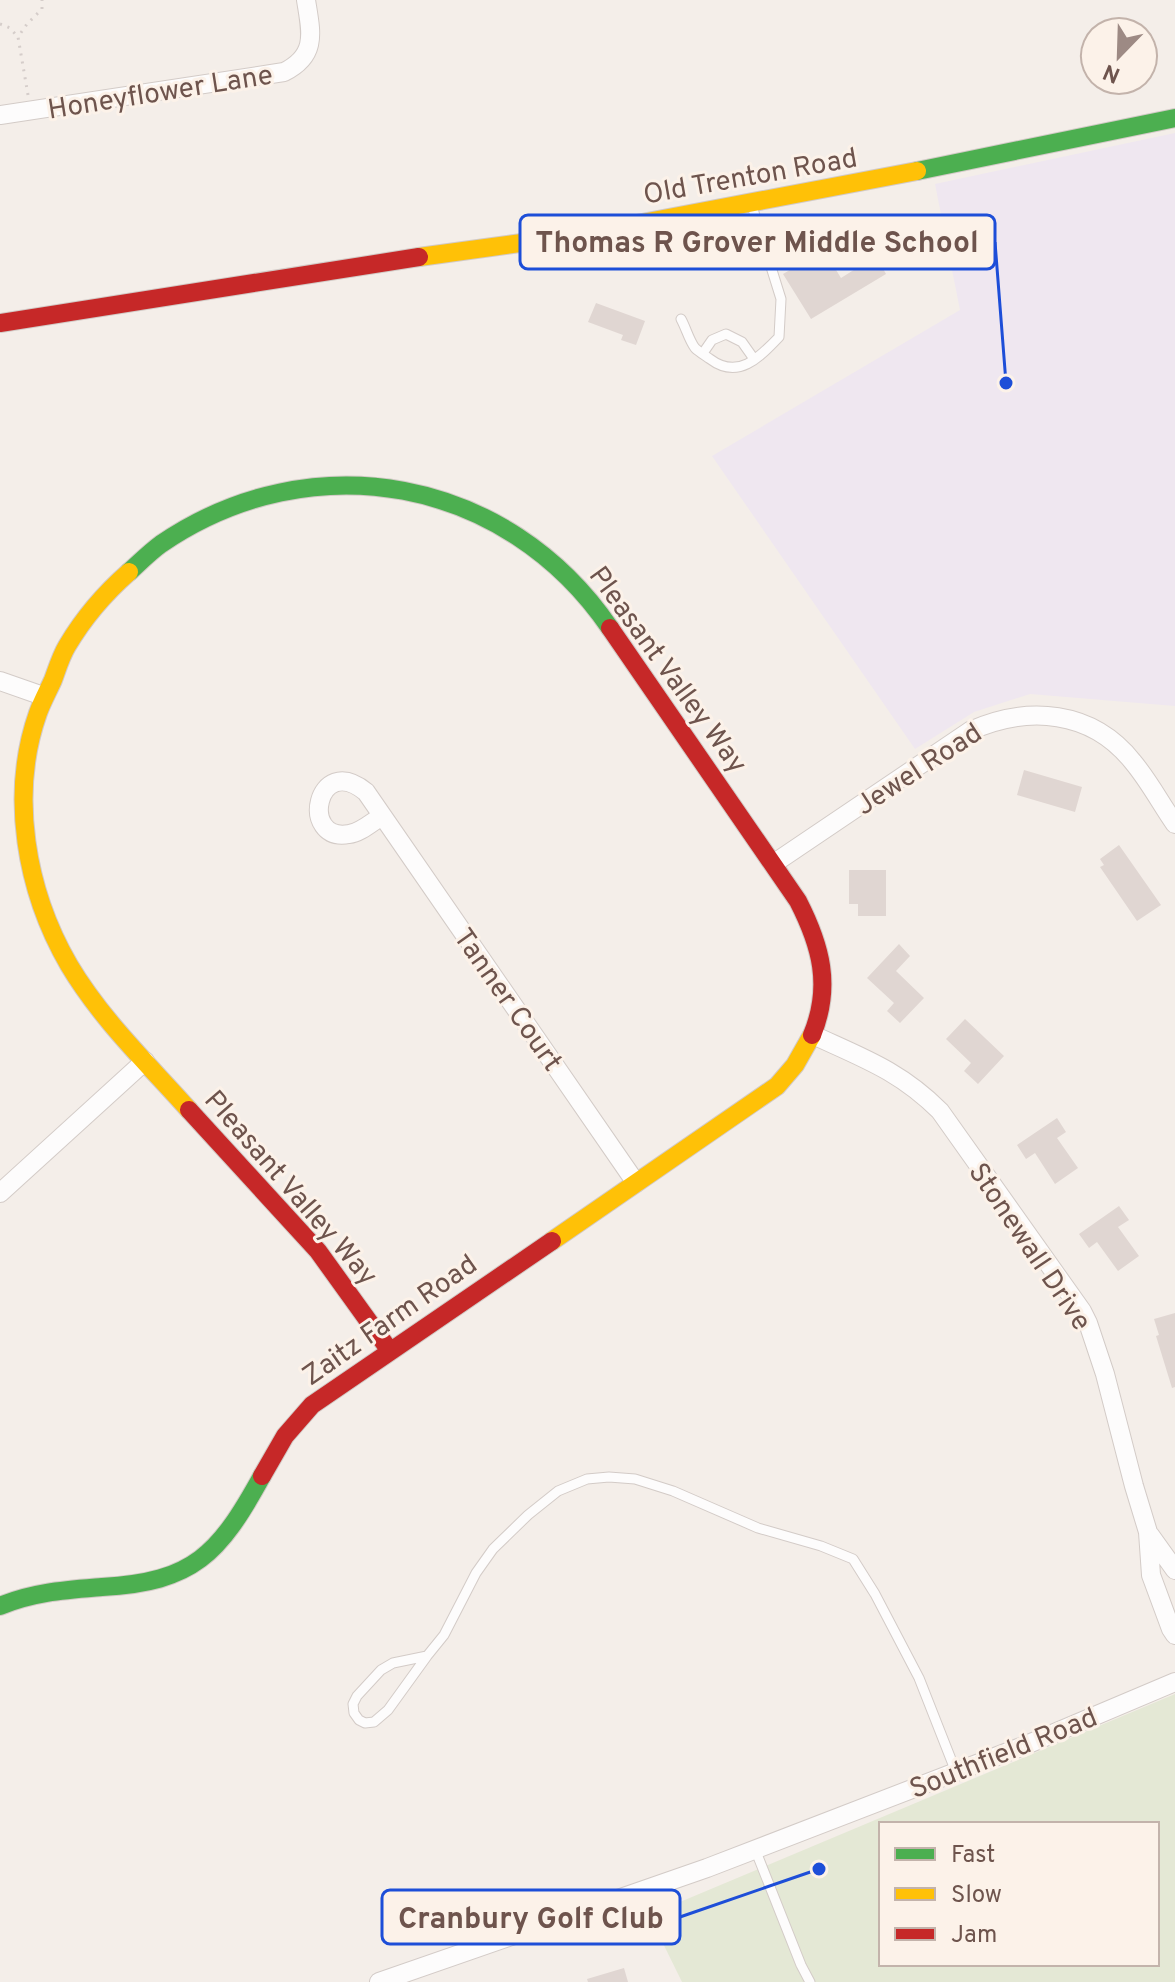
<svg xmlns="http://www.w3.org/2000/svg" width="1175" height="1982" font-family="Overpass,sans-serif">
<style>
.education{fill:#efe7f0}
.green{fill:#e4e8d5;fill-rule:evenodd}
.building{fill:#e0d6d2}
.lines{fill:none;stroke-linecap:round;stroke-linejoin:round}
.lane-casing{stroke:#d3cbc7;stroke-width:11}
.street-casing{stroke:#d3cbc7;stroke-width:20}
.fast-casing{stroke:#d2cac6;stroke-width:20}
.slow-casing{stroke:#d2cac6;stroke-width:20}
.jam-casing{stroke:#d2cac6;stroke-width:20}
.path{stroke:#d5cdca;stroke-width:3;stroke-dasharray:2 6;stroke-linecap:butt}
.lane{stroke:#fdfcfc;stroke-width:9}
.street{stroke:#fdfcfc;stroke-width:18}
.fast{stroke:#4caf50;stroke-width:18}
.slow{stroke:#ffc107;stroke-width:18}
.jam{stroke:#c62828;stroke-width:18}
.labels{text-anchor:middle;stroke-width:6;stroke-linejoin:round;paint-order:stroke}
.street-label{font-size:28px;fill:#6e544d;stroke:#fcf2e9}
.leader{fill:none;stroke:#1d4ed8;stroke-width:3}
.callout-dot{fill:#1d4ed8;stroke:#fcf2e9;stroke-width:3}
.callout{fill:#fcf2e9;stroke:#1d4ed8;stroke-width:3}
.callout-label{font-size:30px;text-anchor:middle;font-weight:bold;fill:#6e544d}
</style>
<rect width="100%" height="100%" fill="#f4eee9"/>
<path class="education" d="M1175,133V706L1030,694L974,712L915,749L712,456L960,310L935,184Z"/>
<path class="green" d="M1175,1694V1982H682L649,1915ZM881,1824H1157V1964H881Z"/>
<path class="building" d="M824,250L841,278L876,256L886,274L811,319L783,274Z
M596,303L645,321L636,345L621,340L623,335L588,322Z
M1024,770L1082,787L1075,812L1017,795Z
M1119,845L1161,905L1137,921L1100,867L1104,865L1100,859Z
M849,870H886V916H858V904H849Z
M899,944L910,956L896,971L924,998L900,1023L887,1011L894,1003L867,978Z
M965,1019L1004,1056L978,1084L964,1071L971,1063L946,1039Z
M1057,1118L1066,1132L1057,1138L1078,1168L1055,1184L1035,1153L1026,1159L1017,1145Z
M1119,1206L1129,1220L1118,1227L1139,1256L1118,1271L1097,1242L1089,1248L1079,1234Z
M1175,1313V1387L1172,1388L1156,1336L1159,1335L1154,1319Z
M624,1968L628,1982H588L587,1979Z"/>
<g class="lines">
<defs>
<path id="lane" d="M681,319C686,328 689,340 695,348C699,352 706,356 710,359C738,380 759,358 779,337L781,299L752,206
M703,353L712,340L726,334L742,342L754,359
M427,1656L393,1663L381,1670L357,1696L353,1704L354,1713L359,1720L365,1723L374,1722L388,1710L427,1656L444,1635L476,1573L493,1549L528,1515L558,1491L587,1479L609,1477L635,1479L673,1491L758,1528L821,1546L853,1559L875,1594L919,1678L956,1772
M755,1849L801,1965L810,1982"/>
<path id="street" d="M0,115L284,72C318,55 311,32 306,0
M0,681L43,696
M382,816C372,822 360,833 349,834C299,843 316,751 366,792L636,1183
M773,864L970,731C1028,705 1092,710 1133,762C1149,781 1161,804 1175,824
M813,1035C863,1058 900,1071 940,1111L1082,1311L1088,1323L1105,1374L1134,1486L1148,1532L1151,1575L1171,1629L1175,1635
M0,1193L145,1061
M1150,1535L1175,1570
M379,1982L707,1868L1026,1745L1175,1682"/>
<path id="fast" d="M917,171L1175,118
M129,572C139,563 150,552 161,544C312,441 507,477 610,628
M0,1606C33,1592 66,1590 102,1587C194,1582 219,1554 262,1476"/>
<path id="slow" d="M419,257L579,235L917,171
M129,572C105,593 83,619 67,646C61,656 57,669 53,680C48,691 42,702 38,713C9,795 26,891 69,965C101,1019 147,1063 189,1110
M552,1241L777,1086L795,1065L812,1035"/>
<path id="jam" d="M0,323L419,257
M610,628L798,901C821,946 832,986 812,1035
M189,1110L318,1251L390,1351
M262,1476L285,1436L312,1405L552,1241"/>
</defs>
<use href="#lane" class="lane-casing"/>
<use href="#street" class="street-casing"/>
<use href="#fast" class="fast-casing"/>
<use href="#slow" class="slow-casing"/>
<use href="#jam" class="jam-casing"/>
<path class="path" d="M0,24L10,28L18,37
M28,95L18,37L27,24L42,9V0"/>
<use href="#lane" class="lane"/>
<use href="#street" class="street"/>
<use href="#fast" class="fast"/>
<use href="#slow" class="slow"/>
<use href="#jam" class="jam"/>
</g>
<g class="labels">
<g class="street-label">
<text transform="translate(160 91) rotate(-9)" y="10">Honeyflower Lane</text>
<text transform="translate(750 175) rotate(-10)" y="10">Old Trenton Road</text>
<text transform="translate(669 669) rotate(54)" y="10">Pleasant Valley Way</text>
<text transform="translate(918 768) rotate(-33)" y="10">Jewel Road</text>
<text transform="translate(509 999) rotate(55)" y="10">Tanner Court</text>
<text transform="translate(292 1187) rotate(49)" y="10">Pleasant Valley Way</text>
<text transform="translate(1031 1246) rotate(56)" y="10">Stonewall Drive</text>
<text transform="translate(389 1319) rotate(-35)" y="10">Zaitz Farm Road</text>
<text transform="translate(1003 1752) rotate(-22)" y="10">Southfield Road</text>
</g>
</g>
<path class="leader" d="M1006 383L995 242M819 1869L680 1917"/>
<g class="callout-dot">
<circle cx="1006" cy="383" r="8"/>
<circle cx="819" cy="1869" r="8"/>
</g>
<g class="callout">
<rect x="520" y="215" width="475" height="54" rx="8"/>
<rect x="382" y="1890" width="298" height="54" rx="8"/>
</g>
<g class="callout-label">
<text x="757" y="252">Thomas R Grover Middle School</text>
<text x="531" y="1928">Cranbury Golf Club</text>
</g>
<rect x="879" y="1822" width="280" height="144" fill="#fcf2e9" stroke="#c3b3ab" stroke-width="2"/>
<rect x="895" y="1848" width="40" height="12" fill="#4caf50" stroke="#c3b3ab" stroke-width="2"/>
<text x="951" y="1862" font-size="24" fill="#6e544d">Fast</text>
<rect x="895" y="1888" width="40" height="12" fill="#ffc107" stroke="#c3b3ab" stroke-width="2"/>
<text x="951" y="1902" font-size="24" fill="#6e544d">Slow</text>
<rect x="895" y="1928" width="40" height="12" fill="#c62828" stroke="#c3b3ab" stroke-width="2"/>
<text x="951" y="1942" font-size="24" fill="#6e544d">Jam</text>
<g transform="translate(1119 56) rotate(203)"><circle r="38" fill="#fcf2e9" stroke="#c3b3ab" stroke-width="2"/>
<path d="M0-6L14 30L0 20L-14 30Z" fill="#9d8a84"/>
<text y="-12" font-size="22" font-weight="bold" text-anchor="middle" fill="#6e544d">N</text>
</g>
</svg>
